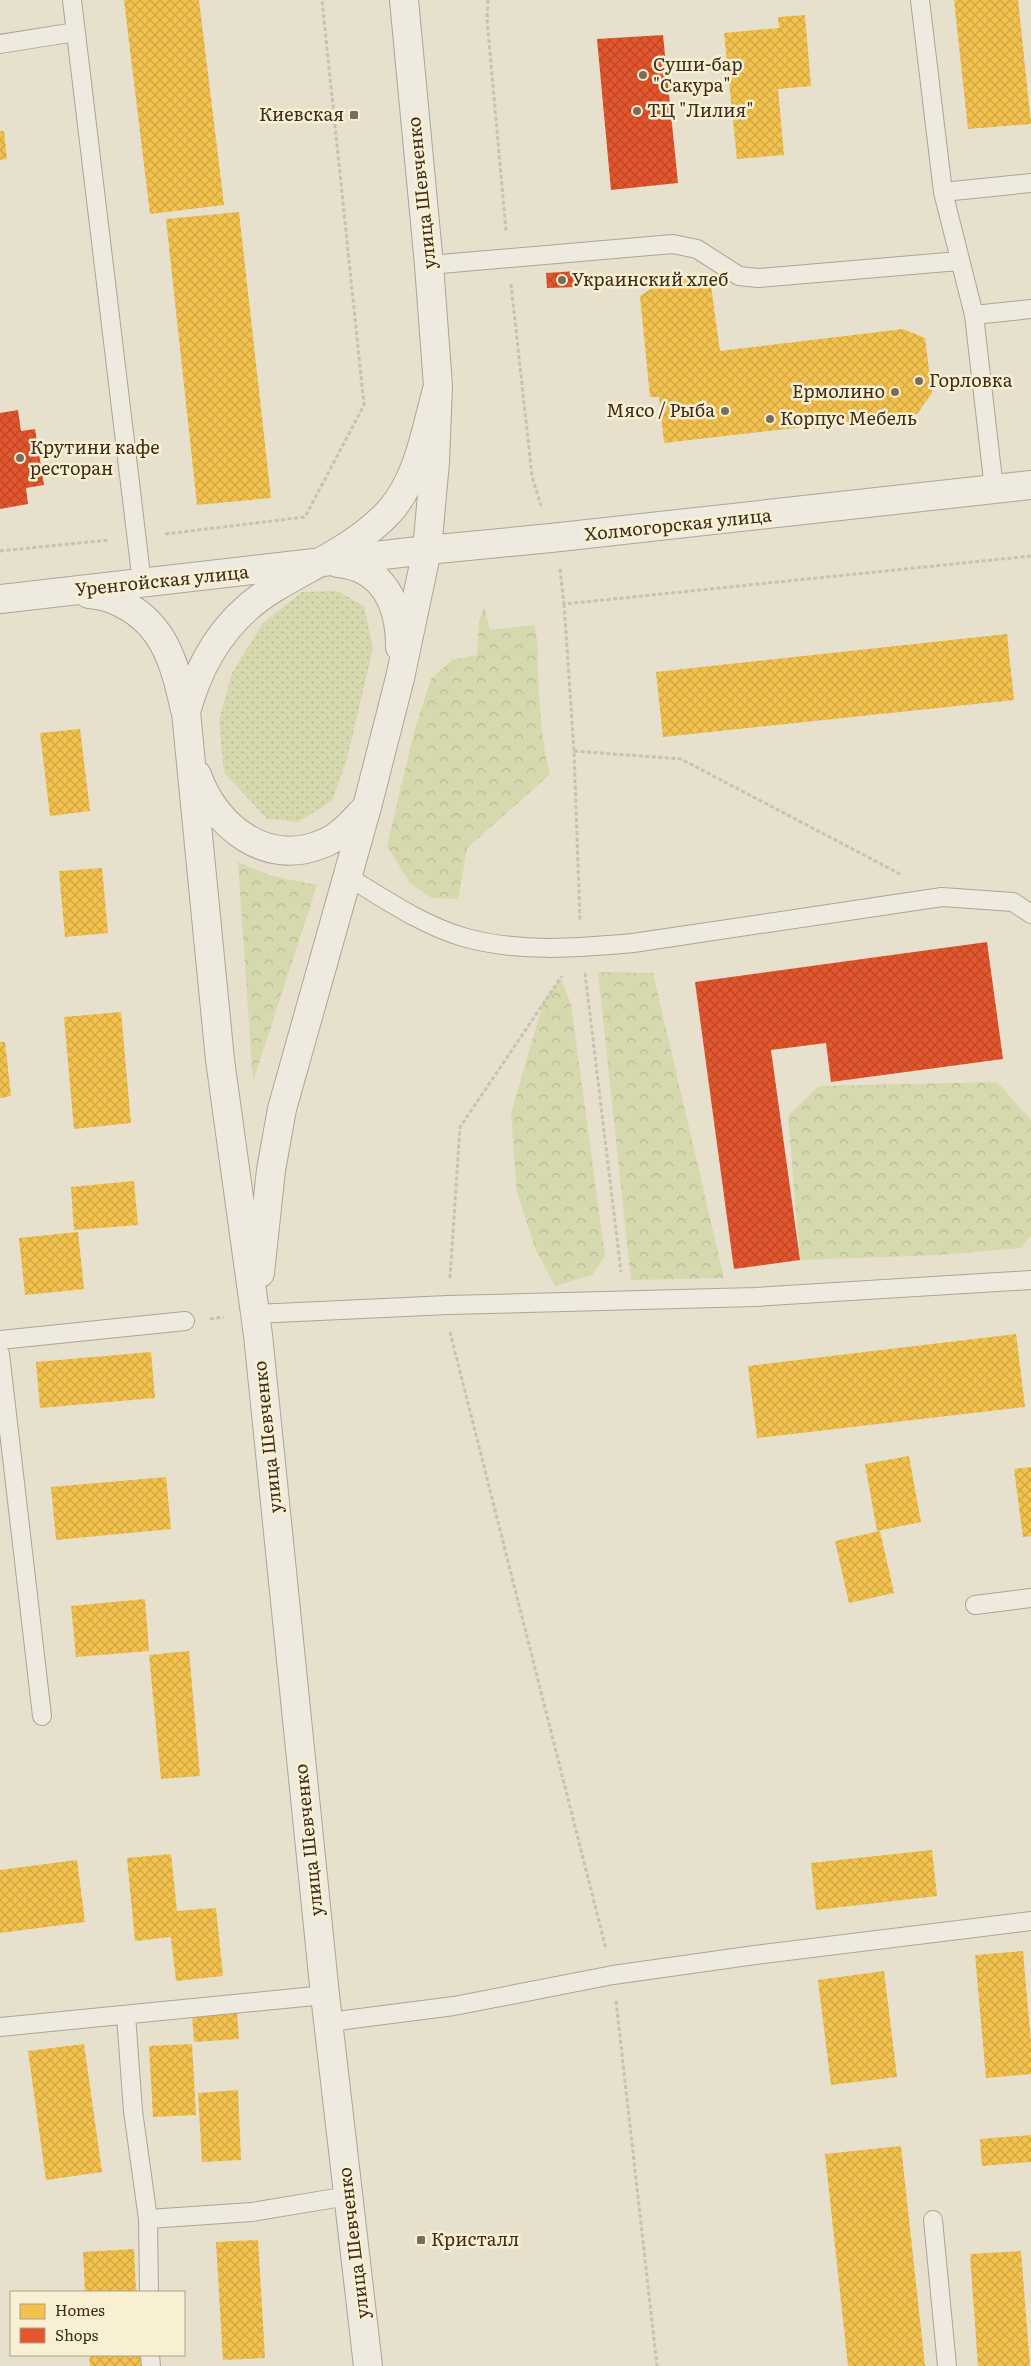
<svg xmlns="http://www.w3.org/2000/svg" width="1031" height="2366" font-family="Literata,serif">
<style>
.grass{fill:url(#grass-dots)}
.forest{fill:url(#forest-crowns)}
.homes{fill:url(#homes-cross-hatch)}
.shops{fill:url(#shops-cross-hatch)}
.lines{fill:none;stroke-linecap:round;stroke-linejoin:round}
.service-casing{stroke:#aca596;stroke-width:20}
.tertiary-casing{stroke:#aca596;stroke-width:30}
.path{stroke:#c7c1b6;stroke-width:3;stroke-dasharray:4 2.5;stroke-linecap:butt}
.service{stroke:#efeadf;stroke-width:18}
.tertiary{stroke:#efeadf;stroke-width:28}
.poi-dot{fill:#786c5a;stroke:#f9efd2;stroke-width:2}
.labels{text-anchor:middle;stroke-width:5;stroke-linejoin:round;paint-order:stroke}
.poi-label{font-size:18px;fill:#3d2d1c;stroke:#f9efd2;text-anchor:start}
.street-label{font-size:18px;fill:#3d2d1c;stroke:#f9efd2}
</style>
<defs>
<pattern id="grass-dots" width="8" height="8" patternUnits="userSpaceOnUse" patternTransform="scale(1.25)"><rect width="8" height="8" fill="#d6d8ae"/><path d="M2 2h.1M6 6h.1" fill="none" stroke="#b9ba95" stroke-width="1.8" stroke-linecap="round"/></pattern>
<pattern id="forest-crowns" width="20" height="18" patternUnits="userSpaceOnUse" patternTransform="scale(1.25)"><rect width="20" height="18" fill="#d6d8ae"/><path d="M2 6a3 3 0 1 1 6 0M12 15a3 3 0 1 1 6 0" fill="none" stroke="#b9ba95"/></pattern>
<pattern id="homes-cross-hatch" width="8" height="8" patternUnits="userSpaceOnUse" patternTransform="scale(1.25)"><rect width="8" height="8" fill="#f2c14e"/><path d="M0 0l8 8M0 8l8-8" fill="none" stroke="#d0a644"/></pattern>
<pattern id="shops-cross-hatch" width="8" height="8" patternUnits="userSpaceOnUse" patternTransform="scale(1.25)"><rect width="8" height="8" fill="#e4572e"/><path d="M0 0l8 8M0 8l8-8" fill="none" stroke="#ba4826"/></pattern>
</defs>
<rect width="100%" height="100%" fill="#e7e0cd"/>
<path class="grass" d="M337,591L364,606L373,648L347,759L332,801L298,822L267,819L224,772L219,721L232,673L263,623L302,592Z"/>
<path class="forest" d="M484,607L490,630L534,625C540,646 537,655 538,675C540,708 541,743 550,774L467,848L458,899L432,898L410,883L387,846L415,728L431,679L452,660L477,655L479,621Z
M238,862L272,876L317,885L253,1082Z
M598,972L653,973L724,1278L631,1280Z
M561,979L571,1004L605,1256L592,1275L555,1286L535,1248L517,1192L511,1114L544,1000Z
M997,1082L1031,1120V1236L1020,1248L939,1255L800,1260L788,1116L819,1086Z"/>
<path class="homes" d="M124,0H199L224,205L150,214Z
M954,0H1018L1031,124L968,129Z
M805,15L811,86L778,89L784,155L737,159L724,33L779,28L778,17Z
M0,131H4L7,159L0,160Z
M239,212L271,498L197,505L166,219Z
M681,277L711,286L720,351L903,329L925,338L932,393L917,414L664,443L659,397H650L640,296L666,279Z
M1007,634L1014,700L663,737L656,672Z
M80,729L90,811L50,816L40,733Z
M102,868L108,933L65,937L59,871Z
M121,1012L131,1123L74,1129L64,1017Z
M0,1042H5L11,1096L0,1098Z
M134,1181L138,1225L74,1230L71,1187Z
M78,1232L84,1289L25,1295L19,1238Z
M1016,1334L1025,1407L757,1438L748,1366Z
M151,1352L155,1398L40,1408L36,1362Z
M909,1456L921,1522L877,1531L865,1464Z
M1031,1467V1536L1023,1537L1014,1469Z
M166,1477L171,1529L56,1540L51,1487Z
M880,1531L894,1593L849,1603L835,1541Z
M145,1599L149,1651L76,1657L71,1606Z
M189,1651L200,1776L161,1779L149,1655Z
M932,1850L937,1896L816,1910L811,1863Z
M171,1854L177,1911L216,1908L223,1976L176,1981L171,1937L135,1941L127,1858Z
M77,1860L85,1922L0,1933V1870Z
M1023,1951L1031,2043V2074L986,2078L975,1955Z
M884,1971L897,2077L831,2085L818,1980Z
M237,2010L239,2039L194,2042L192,2013Z
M84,2044L102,2172L46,2180L28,2051Z
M192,2044L196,2115L153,2117L149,2046Z
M238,2090L241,2160L202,2162L198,2093Z
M1031,2135V2162L982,2166L980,2139Z
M901,2146L925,2366H848L825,2154Z
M258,2240L265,2358L223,2360L216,2242Z
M134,2249L136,2292H85L83,2252Z
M1021,2251L1030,2366H978L970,2254Z
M89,2355H140L141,2366H90Z"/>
<path class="shops" d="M663,35L678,183L611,190L597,39Z
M577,271L578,287L547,288L546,273Z
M18,410L21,431L35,429L44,485L26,488L28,504L0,509V413Z
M987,942L1003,1059L831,1082L826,1043L771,1050L800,1260L734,1269L695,982Z"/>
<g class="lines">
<defs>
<path id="service" d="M72,0L142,583
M920,0L943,192L1031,183
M0,44L75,32
M943,192L974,315L994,489
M429,265L673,244L697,249L739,276L758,278L959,261
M974,315L1031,309
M348,877C385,899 422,925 463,937C519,953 576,948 633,943L942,897L1013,902L1031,914
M255,1314L448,1305L755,1297L1031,1280
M0,1340L185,1321
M0,1354L42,1716
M975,1605L1031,1598
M126,2015L133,2111L148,2219L149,2292
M329,2022L454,2006L613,1975L755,1955L1031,1921
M0,2027L325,1995
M148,2219L252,2212L348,2196
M933,2220L947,2366
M150,2355L151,2366"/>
<path id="tertiary" d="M338,563C384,567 400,605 400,647
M89,594C103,595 111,598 123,604C166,626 175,666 185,710
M0,599L427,550L551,538L1031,485
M197,775C215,827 267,867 322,844C341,837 353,821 366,808
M260,1273L271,1170L282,1109L367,807L400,678L427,550L435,462L438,386L429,265L404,0
M368,2366L325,1995L258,1335L220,1060L186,712C200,660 228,615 276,587C316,563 356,547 389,512C419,479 426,428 438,386"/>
</defs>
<use href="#service" class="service-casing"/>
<use href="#tertiary" class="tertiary-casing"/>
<path class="path" d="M488,0L487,19L506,231
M511,284L532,476L541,506
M165,534L305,517L364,405L322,0
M0,551L109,540
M560,569L564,604L1031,556
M564,604L574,751L580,921
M574,751L681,759L900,874
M585,973L621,1272
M450,1278L460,1127L562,976
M210,1319L224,1317
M450,1332L606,1949
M616,2001L657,2366"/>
<use href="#service" class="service"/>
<use href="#tertiary" class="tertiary"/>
</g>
<g class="poi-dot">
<circle cx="643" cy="75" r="5"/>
<circle cx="637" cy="111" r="5"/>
<rect x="349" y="110" width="10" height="10" rx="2.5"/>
<circle cx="562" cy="280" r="5"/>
<circle cx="919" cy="381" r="5"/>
<circle cx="895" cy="392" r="5"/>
<circle cx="725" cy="411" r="5"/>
<circle cx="770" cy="419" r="5"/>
<circle cx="20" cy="458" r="5"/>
<rect x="416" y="2235" width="10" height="10" rx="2.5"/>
</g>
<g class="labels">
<g class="poi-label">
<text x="653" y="71">Суши-бар<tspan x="653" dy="21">"Сакура"</tspan></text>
<text x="647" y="117">ТЦ "Лилия"</text>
<text x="344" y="121" text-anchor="end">Киевская</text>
<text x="572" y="286">Украинский хлеб</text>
<text x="929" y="387">Горловка</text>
<text x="885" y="398" text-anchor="end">Ермолино</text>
<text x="715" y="417" text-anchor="end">Мясо / Рыба</text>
<text x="780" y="425">Корпус Мебель</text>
<text x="30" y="454">Крутини кафе<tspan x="30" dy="21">ресторан</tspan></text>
<text x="431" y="2246">Кристалл</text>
</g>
<g class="street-label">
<text transform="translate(422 193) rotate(-96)" y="6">улица Шевченко</text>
<text transform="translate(678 525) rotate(-6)" y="6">Холмогорская улица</text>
<text transform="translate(162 581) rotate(-6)" y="6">Уренгойская улица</text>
<text transform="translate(268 1437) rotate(-96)" y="6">улица Шевченко</text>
<text transform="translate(309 1840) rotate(-96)" y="6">улица Шевченко</text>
<text transform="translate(354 2243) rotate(-97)" y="6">улица Шевченко</text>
</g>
</g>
<rect x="10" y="2291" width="175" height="65" fill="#f9efd2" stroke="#aea189"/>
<rect x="20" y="2304" width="25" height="15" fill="#f2c14e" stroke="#aea189"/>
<text x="55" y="2316" font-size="15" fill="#3d2d1c">Homes</text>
<rect x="20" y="2328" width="25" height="15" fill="#e4572e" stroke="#aea189"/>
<text x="55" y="2341" font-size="15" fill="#3d2d1c">Shops</text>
</svg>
